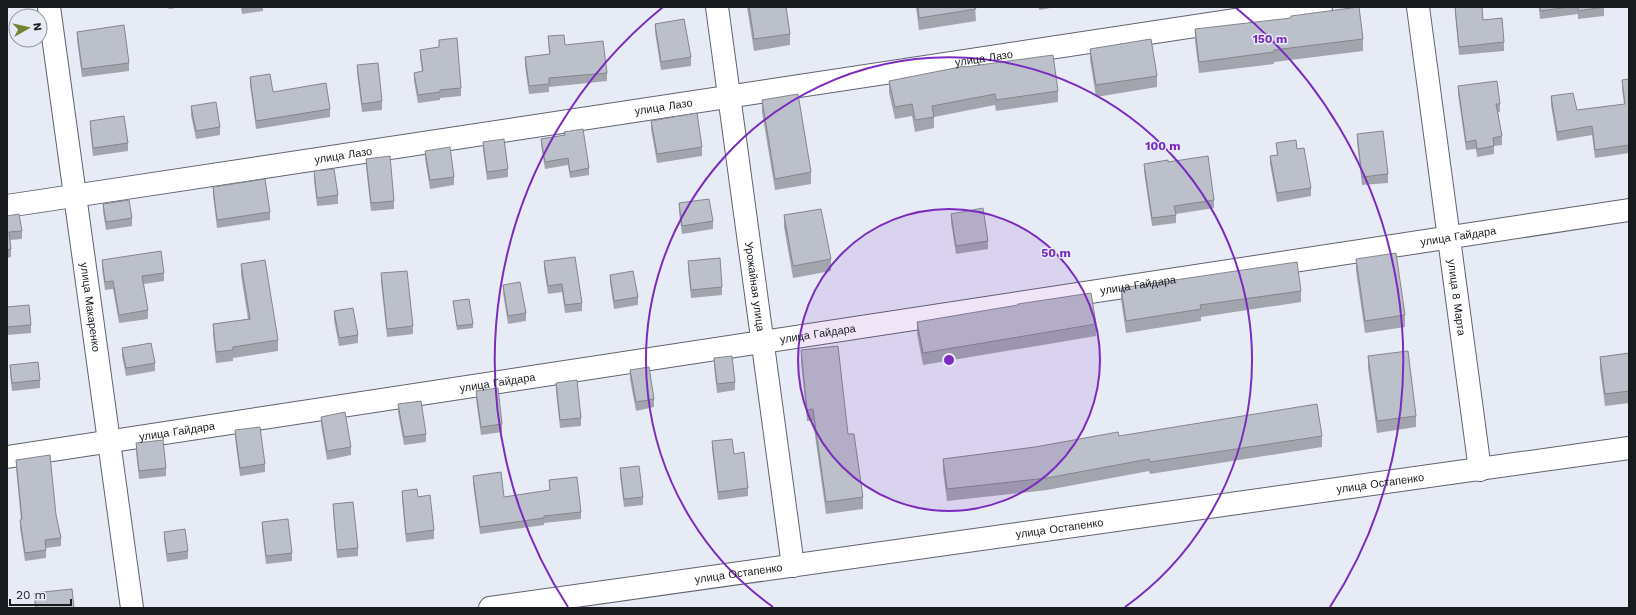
<svg xmlns="http://www.w3.org/2000/svg" width="1636" height="615" font-family="'Work Sans',sans-serif">
<style>
.lines{fill:none;stroke-linecap:round;stroke-linejoin:round}
.minor-casing{stroke:#60636d;stroke-width:24}
.minor{stroke:#fff;stroke-width:22}
.wall{fill:#a2a5ae}
.building{fill:#bcc0ca;stroke:#84868d}
.ring{fill:none;stroke:#7b2cbf;stroke-width:2}
.labels{text-anchor:middle;stroke-width:3;stroke-linejoin:round;paint-order:stroke}
.street-label{font-size:11px;fill:#181a1e;stroke:#e7ebf6}
.centre{fill:#7b2cbf;stroke:#e7ebf6;stroke-width:2}
.ring-label{font-size:12px;text-anchor:middle;font-weight:bold;fill:#7b2cbf;stroke:#e7ebf6;stroke-width:3;stroke-linejoin:round;paint-order:stroke}
</style>
<rect width="100%" height="100%" fill="#e7ebf6"/>
<g class="lines">
<defs>
<g id="minor">
<path id="s1" d="M49,7L132,608"/>
<path id="s2" d="M717,7L793,566"/>
<path id="s3" d="M1418,7L1480,470"/>
<path id="s4" d="M7,206L1321,7"/>
<path id="s5" d="M7,457L1629,210"/>
<path id="s6" d="M490,608L1629,448"/>
</g>
</defs>
<use href="#minor" class="minor-casing"/>
<use href="#minor" class="minor"/>
</g>
<path class="wall" d="M168,7H182L169,9Z
M241,7H263V11L242,14Z
M747,7H786L790,34V45L754,51Z
M916,7H975L976,21L919,30Z
M1039,7H1056L1039,10Z
M1455,7L1483,20L1504,42V51L1459,55L1455,13Z
M1539,7H1604V16L1578,19V14L1540,19Z
M655,24L691,57V66L661,70L655,32Z
M1195,29L1363,39V51L1274,62V64L1199,73L1195,41Z
M77,32L129,63V71L82,77L77,40Z
M548,36L565,45L607,73V81L549,87V92L529,94L525,66V57L549,54Z
M439,40L461,88V96L440,98V100L418,103L414,81V73L422,71L420,58V50L439,47Z
M1090,49L1157,76V87L1096,97L1090,60Z
M357,65L382,101V110L362,112L357,73Z
M965,67L1058,91V102L996,111L995,105L934,117V128L915,132L912,116L895,119L889,93V81Z
M250,77L273,92L330,109V117L256,129L250,85Z
M1629,79V153L1595,158L1592,135L1557,141L1551,105V96L1577,110L1624,104L1622,88V80Z
M1458,86L1500,104V112H1498L1502,136V145L1494,146V154L1477,157L1476,149L1466,150L1458,94Z
M762,100L811,172V184L775,190L762,112Z
M191,106L220,127V135L196,139L191,115Z
M90,121L128,143V151L93,156L90,129Z
M651,121L702,147V156L657,163L651,129Z
M564,132L589,168V175L570,178L568,165L545,169L541,145V139L564,135Z
M1357,134L1388,174V183L1362,185L1357,142Z
M483,142L508,169V177L487,180L483,150Z
M1276,143L1297,149L1311,188V196L1277,202L1270,164V156L1277,155Z
M425,151L454,177V185L430,189L425,159Z
M366,159L394,201V209L371,211L366,167Z
M1168,162L1214,200V208L1176,214V223L1152,226L1144,172V164Z
M314,171L338,195V204L317,206L314,180Z
M213,187L270,212V220L217,228L213,195Z
M679,203L713,221V229L682,234L679,212Z
M103,204L132,218V226L106,230L103,212Z
M951,214L988,241V249L956,254L951,222Z
M784,215L831,259V271L793,278L784,227Z
M7,216L22,231V239L10,240L11,249V257L7,258Z
M1356,259L1405,315V327L1365,333L1356,271Z
M102,260L164,273V281L144,284L148,310V319L119,323L113,289L105,290L102,268Z
M544,261L582,303V311L565,313L562,292L548,294L544,269Z
M688,261L722,287V295L691,298L688,269Z
M241,264L278,340V351L233,358V361L216,363L213,335V324L248,319L241,275Z
M381,273L413,326V334L387,337L381,282Z
M610,275L638,297V305L614,309L610,283Z
M503,285L526,313V321L508,324L503,293Z
M1121,288L1301,291V302L1201,317V321L1126,333L1121,300Z
M453,301L473,324V328L457,330Z
M7,307L31,325V333L7,335Z
M334,311L358,335V343L339,346L334,320Z
M917,322L1096,324V336L923,365L917,334Z
M122,348L155,363V371L126,376L122,356Z
M801,350L848,434L863,497V509L826,514L813,421H807L801,362Z
M1629,353V403L1605,406L1600,369V357Z
M1368,356L1416,416V427L1377,433L1368,368Z
M714,358L735,382V390L717,393L714,366Z
M10,365L40,380V388L12,391L10,373Z
M630,370L654,399V407L636,411L630,379Z
M556,383L581,418V426L560,428L556,391Z
M476,391L502,424V432L481,435L476,399Z
M398,404L426,434V442L404,445L398,412Z
M321,417L351,447V455L327,460L321,425Z
M235,430L265,464V472L240,476L235,438Z
M1119,436H1322V447L1150,474L1149,471L1047,490L947,501L943,471V459Z
M712,441L734,454L748,488V496L718,500L712,449Z
M136,443L166,468V476L139,479L136,451Z
M16,460L56,515L61,538V546L46,548V558L25,561L20,528V520H21L16,468Z
M620,468L643,497V505L624,507L620,476Z
M473,476L504,497L550,490L549,480L581,512V519L544,523V525L480,534L473,484Z
M402,491L418,497L434,530V539L406,542L402,499Z
M333,504L358,548V556L337,558L333,512Z
M262,522L292,553V561L266,564L262,530Z
M164,532L188,551V559L167,562L164,540Z
M34,593L74,608H35Z"/>
<path class="building" d="M749,7H786L790,34L754,39Z
M918,7H975L976,9L919,18Z
M1359,7L1363,39L1274,50V52L1199,62L1195,29L1291,18V16Z
M1455,7H1482L1483,20L1502,18L1504,42L1459,47Z
M1540,7H1570L1540,11Z
M1578,7H1604L1578,11Z
M684,19L691,57L661,62L655,24Z
M124,25L129,63L82,69L77,32Z
M564,35L565,45L603,41L607,73L549,78V84L529,86L525,57L550,54L548,36Z
M457,38L461,88L440,90V92L418,95L414,73L423,71L420,50L439,47V40Z
M1151,39L1157,76L1096,85L1090,49Z
M1053,55L1058,91L996,100L995,94L932,106L934,117L915,120L912,104L895,107L889,81L965,66V67Z
M378,63L382,101L362,104L357,65Z
M270,74L273,92L326,83L330,109L256,121L250,77Z
M1629,79V145L1595,150L1592,126L1557,132L1551,96L1573,93L1577,110L1625,104L1622,80Z
M1497,81L1500,104H1496L1502,136L1493,138L1494,146L1477,149L1476,140L1466,142L1458,86Z
M798,94L811,172L775,179L762,100Z
M216,102L220,127L196,131L191,106Z
M697,113L702,147L657,154L651,121Z
M124,116L128,143L93,148L90,121Z
M583,129L589,168L570,172L568,158L545,162L541,139L565,135L564,132Z
M1383,131L1388,174L1362,177L1357,134Z
M504,139L508,169L487,172L483,142Z
M1296,140L1297,149L1304,148L1311,188L1277,193L1270,156L1278,155L1276,143Z
M450,147L454,177L430,180L425,151Z
M390,156L394,201L371,203L366,159Z
M1208,156L1214,200L1174,206L1176,215L1152,218L1144,164L1168,160V162Z
M334,169L338,195L317,198L314,171Z
M265,179L270,212L217,220L213,187Z
M709,199L713,221L682,226L679,203Z
M129,200L132,218L106,222L103,204Z
M983,208L988,241L956,246L951,214Z
M821,209L831,259L793,266L784,215Z
M19,214L22,231L9,232L11,249L7,250V216Z
M161,251L164,273L142,276L148,310L119,315L113,281L105,282L102,260Z
M1396,253L1405,315L1365,321L1356,259Z
M575,257L582,303L565,305L562,284L548,286L544,261Z
M720,258L722,287L691,290L688,261Z
M265,260L278,340L233,347V350L216,352L213,324L250,319L241,264Z
M1297,262L1301,291L1200,305L1201,309L1126,321L1121,288Z
M407,271L413,326L387,329L381,273Z
M633,271L638,297L614,301L610,275Z
M520,282L526,313L508,316L503,285Z
M1091,293L1096,324L923,353L917,322L1018,305V304Z
M469,299L473,324L457,326L453,301Z
M29,305L31,325L7,327V307Z
M353,308L358,335L339,338L334,311Z
M151,343L155,363L126,368L122,348Z
M838,346L848,434H854L863,497L826,502L813,409L807,410L801,350Z
M1408,351L1416,416L1377,421L1368,356Z
M1629,353V391L1605,394L1600,357Z
M732,356L735,382L717,384L714,358Z
M38,362L40,380L12,383L10,365Z
M649,367L654,399L636,402L630,370Z
M577,380L581,418L560,420L556,383Z
M498,388L502,424L481,427L476,391Z
M421,401L426,434L404,437L398,404Z
M1317,404L1322,436L1150,462L1149,459L1047,478L947,489L943,459L1035,447L1118,432L1119,436Z
M345,412L351,447L327,451L321,417Z
M260,427L265,464L240,468L235,430Z
M732,439L734,454L744,452L748,488L718,492L712,441Z
M163,440L166,468L139,471L136,443Z
M50,455L56,515L61,538L45,540L46,550L25,553L20,520L22,519L16,460Z
M639,466L643,497L624,499L620,468Z
M501,472L504,497L550,490L549,480L577,477L581,512L544,516V518L480,527L473,476Z
M417,489L418,497L430,495L434,530L406,534L402,491Z
M353,502L358,548L337,550L333,504Z
M288,519L292,553L266,556L262,522Z
M185,529L188,551L167,554L164,532Z
M72,589L74,608H36L34,593Z"/>
<circle cx="949" cy="360" r="151" fill="#7b2cbf" fill-opacity=".12"/>
<g class="ring">
<circle cx="949" cy="360" r="151"/>
<path d="M773 607A303 303 0 1 1 1125 607"/>
<path d="M568 607A454 454 0 0 1 663 7M1235 7A454 454 0 0 1 1330 607"/>
</g>
<g class="labels">
<g class="street-label">
<text dy="4" stroke="none"><textPath href="#s4" startOffset="988">улица Лазо</textPath></text>
<text dy="4" stroke="none"><textPath href="#s4" startOffset="664">улица Лазо</textPath></text>
<text dy="4" stroke="none"><textPath href="#s4" startOffset="340">улица Лазо</textPath></text>
<text dy="4" stroke="none"><textPath href="#s5" startOffset="1468">улица Гайдара</textPath></text>
<text dy="4" stroke="none"><textPath href="#s5" startOffset="1144">улица Гайдара</textPath></text>
<text dy="4" stroke="none"><textPath href="#s2" startOffset="282">Урожайная улица</textPath></text>
<text dy="4" stroke="none"><textPath href="#s3" startOffset="293">улица 8 Марта</textPath></text>
<text dy="4" stroke="none"><textPath href="#s1" startOffset="303">улица Макаренко</textPath></text>
<text dy="4" stroke="none"><textPath href="#s5" startOffset="820">улица Гайдара</textPath></text>
<text dy="4" stroke="none"><textPath href="#s5" startOffset="496">улица Гайдара</textPath></text>
<text dy="4" stroke="none"><textPath href="#s5" startOffset="172">улица Гайдара</textPath></text>
<text dy="4" stroke="none"><textPath href="#s6" startOffset="899">улица Остапенко</textPath></text>
<text dy="4" stroke="none"><textPath href="#s6" startOffset="575">улица Остапенко</textPath></text>
<text dy="4" stroke="none"><textPath href="#s6" startOffset="251">улица Остапенко</textPath></text>
</g>
</g>
<circle cx="949" cy="360" r="6" class="centre"/>
<g class="ring-label">
<text x="1270" y="43">150 m</text>
<text x="1163" y="150">100 m</text>
<text x="1056" y="257">50 m</text>
</g>
<rect width="1636" height="615" fill="none" stroke="#181a1e" stroke-width="16"/>
<g transform="translate(28 28) rotate(82)"><circle r="19" fill="#e7ebf6" stroke="#9497a0"/>
<path d="M0-3L7 15L0 10L-7 15Z" fill="#758331"/>
<text y="-6" font-size="11" font-weight="bold" text-anchor="middle" fill="#181a1e">N</text>
</g>
<path d="M10 599v6h61v-6" fill="none" stroke="#181a1e" stroke-width="2"/>
<text x="16" y="599" font-size="12" fill="#181a1e" stroke="#e7ebf6" stroke-width="3" paint-order="stroke">20 m</text>
</svg>
